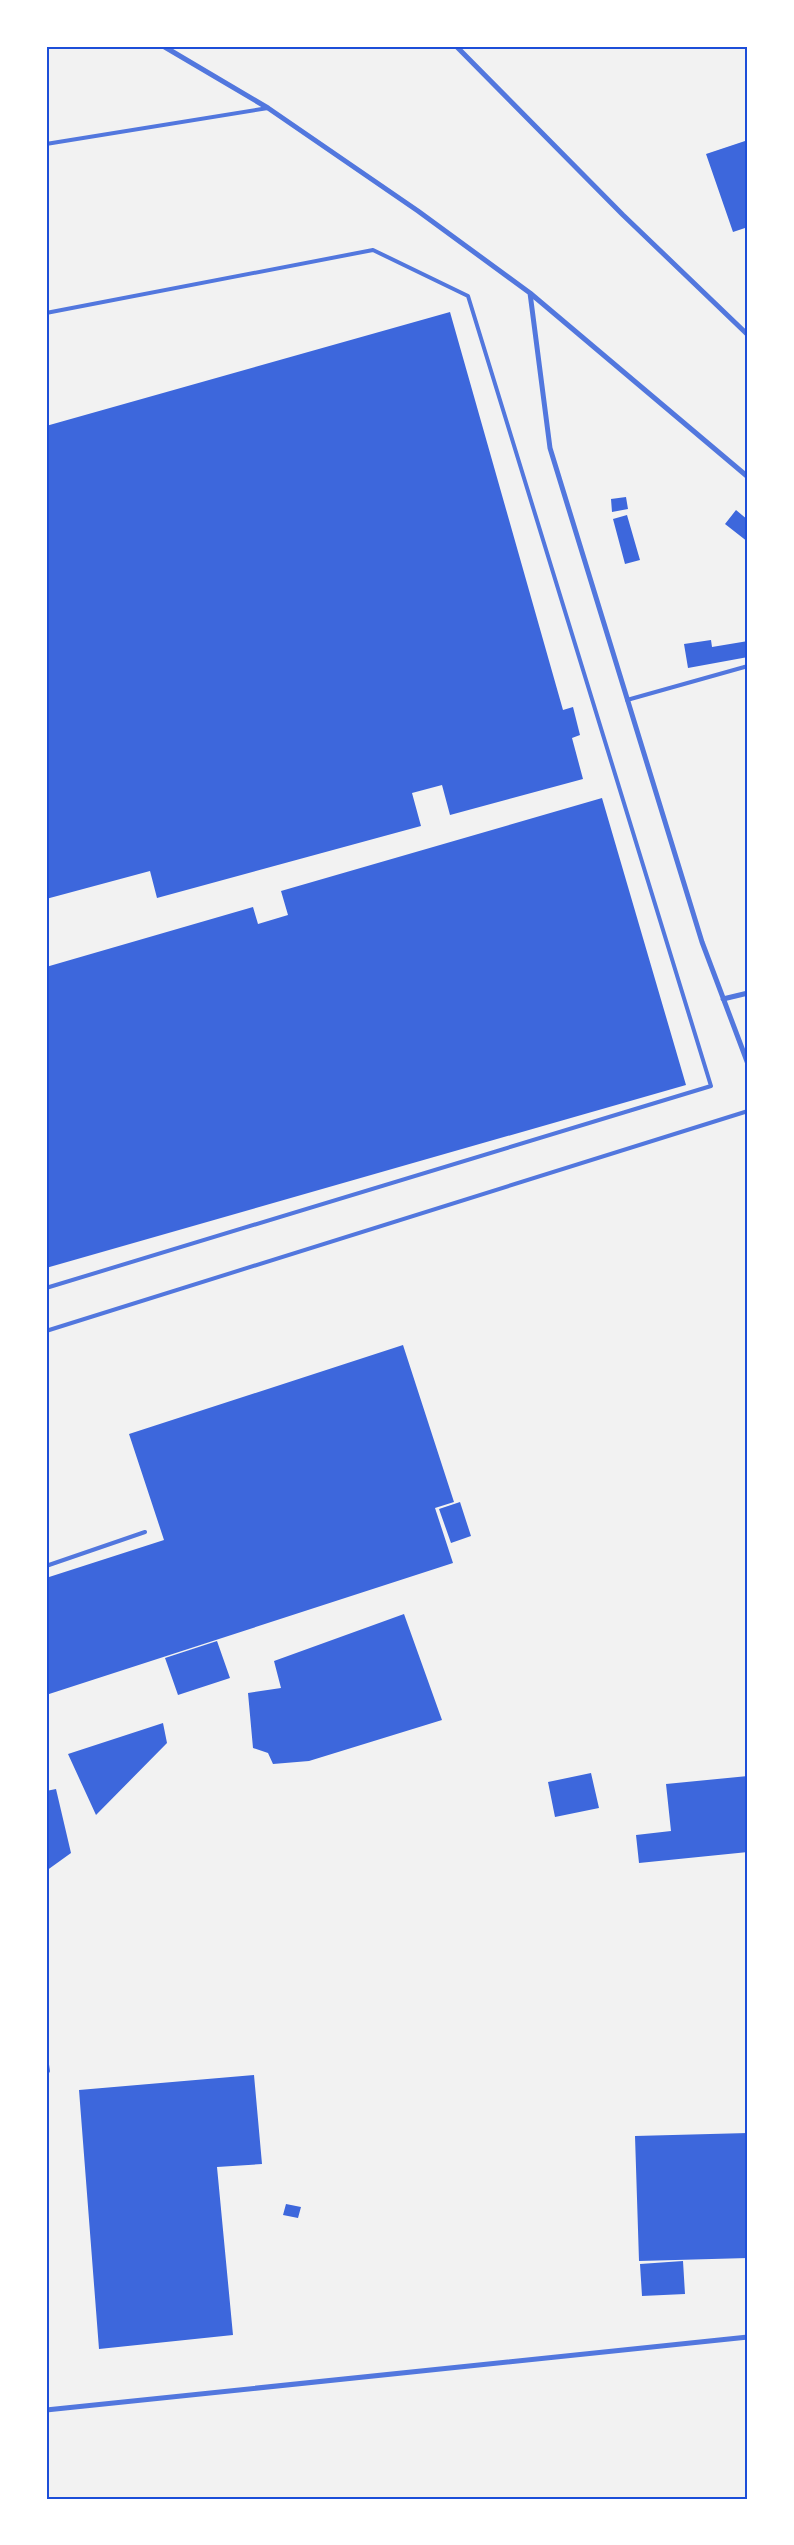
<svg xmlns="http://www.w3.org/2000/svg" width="794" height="2545" font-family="'DejaVu Sans',sans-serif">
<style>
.building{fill:#3d67dc}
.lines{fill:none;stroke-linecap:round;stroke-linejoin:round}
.service{stroke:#5277de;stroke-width:4}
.minor{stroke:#5277de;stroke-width:5}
.neatline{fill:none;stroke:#1d4ed8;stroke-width:2}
</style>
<rect width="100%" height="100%" fill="#f2f2f2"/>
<path class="building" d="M748,140V227L733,232L706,154Z
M450,312L563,710L573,707L580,735L572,738L583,779L450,815L442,785L412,793L421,826L157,898L150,871L46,899V426Z
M626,497L628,509L612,512L611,499Z
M736,510L748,520V542L725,524Z
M627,515L640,560L625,564L613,519Z
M711,640L712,647L748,641V657L688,668L684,644Z
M602,798L686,1085L46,1268V967L253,907L258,924L288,915L281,891Z
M403,1345L454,1502L435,1508L453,1563L46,1695V1578L164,1540L129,1434Z
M460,1502L471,1536L451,1543L439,1509Z
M404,1614L442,1720L309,1761L273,1764L268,1753L253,1748L248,1693L281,1688L274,1661Z
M217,1641L230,1678L178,1695L165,1658Z
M163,1723L167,1743L96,1815L68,1754Z
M591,1773L599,1808L555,1817L548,1782Z
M748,1776V1852L639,1863L636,1835L671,1831L666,1784Z
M56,1789L71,1853L46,1871V1791Z
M254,2075L262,2164L217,2167L233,2335L99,2349L79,2090Z
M748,2133V2258L639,2261L635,2136Z
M286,2204L301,2207L298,2218L283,2215Z
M683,2261L685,2294L642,2296L640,2264Z"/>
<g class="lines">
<path class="service" d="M46,144L268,108
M46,313L373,250L468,296L711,1086L46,1288
M627,700L748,666
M46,1331L748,1111
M46,1566L145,1532
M46,2058L48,2071H46"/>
<path class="minor" d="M163,46L268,108L418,211L530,293L748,477
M456,46L623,215L748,335
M530,293L550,448L702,942L748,1064
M723,999L748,993
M46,2410L748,2337"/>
</g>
<rect width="794" height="2545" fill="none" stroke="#ffffff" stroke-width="95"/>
<rect x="48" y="48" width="698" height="2450" class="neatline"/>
</svg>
